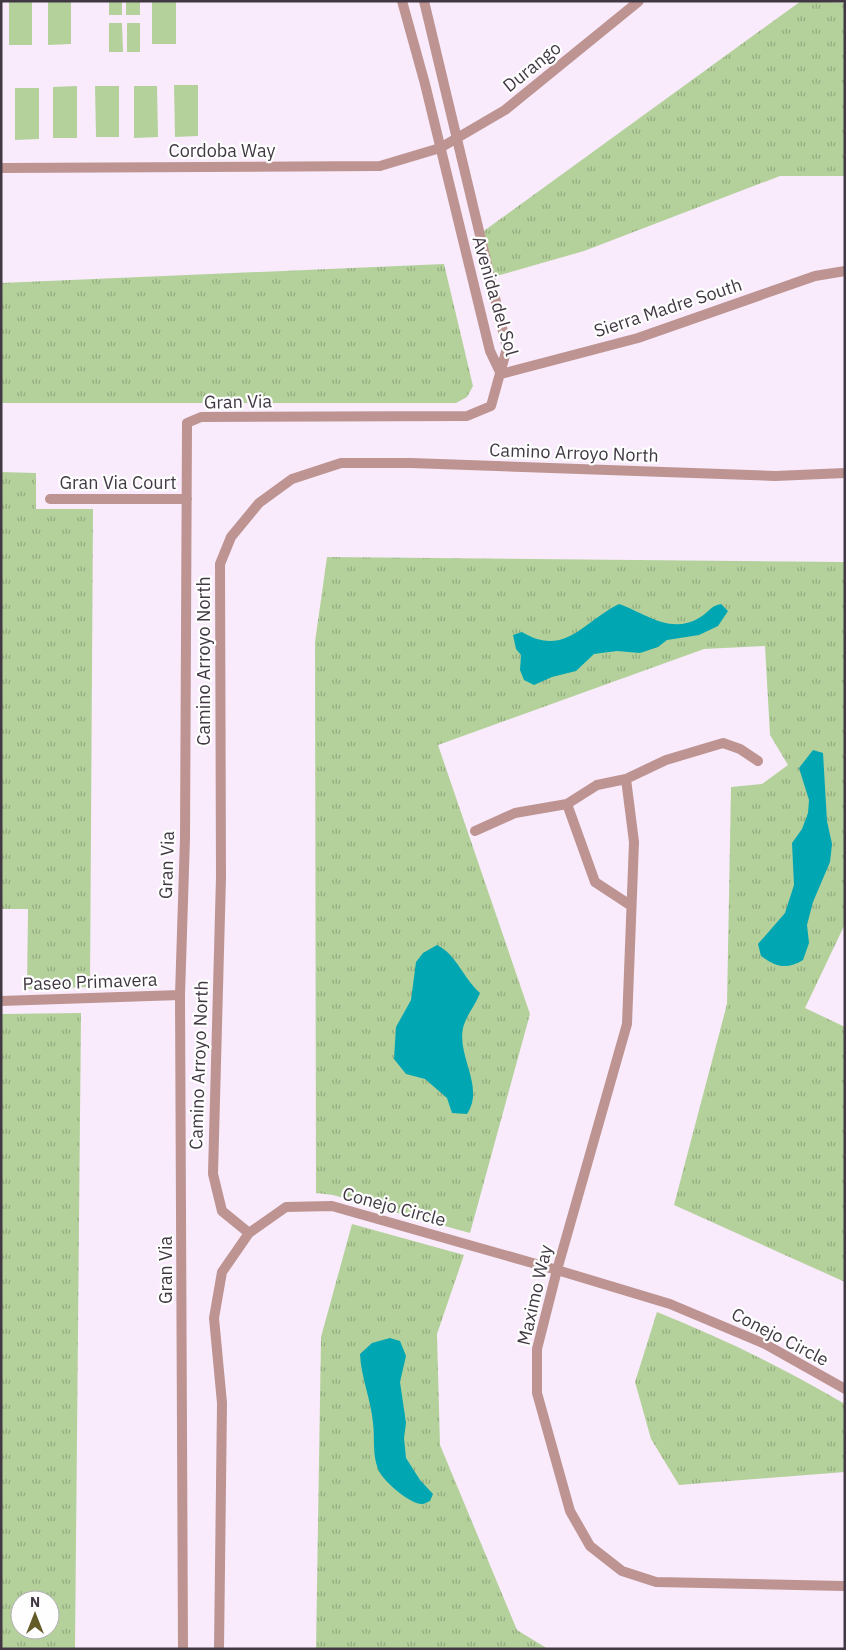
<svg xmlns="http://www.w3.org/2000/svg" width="846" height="1650" font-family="'IBM Plex Sans',sans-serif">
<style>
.grass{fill:url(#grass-tufts);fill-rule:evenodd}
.green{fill:#b4d19b}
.water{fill:#01a6b3}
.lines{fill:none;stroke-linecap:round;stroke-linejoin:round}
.minor{stroke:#bd9491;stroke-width:10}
.labels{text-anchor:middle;stroke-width:4.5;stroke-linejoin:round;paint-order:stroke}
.street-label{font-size:18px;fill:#413843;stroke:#fefefe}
</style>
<defs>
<pattern id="grass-tufts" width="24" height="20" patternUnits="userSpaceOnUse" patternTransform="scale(1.25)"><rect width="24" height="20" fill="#b4d19b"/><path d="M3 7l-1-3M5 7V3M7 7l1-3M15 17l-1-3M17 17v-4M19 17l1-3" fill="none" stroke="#94ab80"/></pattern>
</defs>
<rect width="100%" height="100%" fill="#f9ebfc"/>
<path class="grass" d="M801,1L845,3V176H780L584,251L493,277L481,233Z
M444,264L473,386L467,397L456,403H1V283Z
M1,472L36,473V509H93L90,987L27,989L28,909H1Z
M327,557L845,562V924L805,1008L845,1027V1282L674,1205L727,1004L731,787L762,784L788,765L770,735L765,646L704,649L438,745L530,1014L470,1233L333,1195L316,1193L315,642Z
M81,1013L75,1649H1V1014ZM20,1600H50V1630H20Z
M352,1224L464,1255L437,1334L440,1445L517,1630L548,1649H316L321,1337Z
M657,1312C722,1338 784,1368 845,1404V1472L679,1485L651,1439L635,1382Z"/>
<path class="green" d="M9,1H32V45H9Z
M48,1H71V44L48,45Z
M109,1H122V15H109Z
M126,1H140V15H126Z
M152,1H176V44H152Z
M109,23H122L123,52H109Z
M127,23H140V52H127Z
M174,85H198V136L175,137Z
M77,86V138H53V87Z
M95,86H119V137H96Z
M134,86H157L158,137L134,138Z
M15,88H39V139L15,140Z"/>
<path class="water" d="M619,604C645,613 670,635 699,618C708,613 710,606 721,604L728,611L718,626L699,635L667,640L658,647L640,653L617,651L594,654L576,671L552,677L534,685L524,680L520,670L521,655L516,649L513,635L522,632C565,658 584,621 619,604Z
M813,750L823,753L827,821L832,844L830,862L813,902L807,925L809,943L803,960C787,970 776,967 761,956L758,944L785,913L794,885L792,843L802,829L808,813L809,800L799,768Z
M437,945C457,955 463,978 480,993C476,1004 466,1016 463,1028C457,1057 485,1087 467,1114L452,1113L447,1098L425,1079L406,1074L394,1059L396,1027L411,1000L416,962L423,953Z
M390,1338L400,1341L406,1356L400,1382L406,1423L404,1438L406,1458L420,1480L433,1494L430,1501C428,1502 426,1503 423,1504C410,1505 382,1480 378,1469C372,1453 375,1439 373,1423C371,1399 361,1378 360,1354L372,1343Z"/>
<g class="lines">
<path class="minor" d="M402,1L425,84L490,351L501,374
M1,168L380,166L440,148L505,110L639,1
M501,374L638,338L815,276L845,271
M50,499H187
M626,779L634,842L627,1024L557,1270L537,1349V1393L570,1511L590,1546L622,1571L656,1582L844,1586
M567,804L595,882L630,905
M475,831L515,813L567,804L597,785L626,779L666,760L723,743L740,749L758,761
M1,1001L180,995
M249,1233L222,1211L213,1174L221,877L220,564L231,537L259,503L292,479L341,463H411L775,476L845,473
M183,1649L180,995L185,838L187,423L201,417L467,416L491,406L507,348L424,1
M219,1649L222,1403L214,1318L222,1272L249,1233L286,1207L332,1206L557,1270L670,1304L765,1344L845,1389"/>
</g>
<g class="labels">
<g class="street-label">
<text transform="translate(532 67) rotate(-39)" y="6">Durango</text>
<text x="222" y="157">Cordoba Way</text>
<text transform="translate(495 296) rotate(74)" y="6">Avenida del Sol</text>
<text transform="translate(668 308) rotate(-18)" y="6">Sierra Madre South</text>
<text transform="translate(238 402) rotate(-1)" y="6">Gran Via</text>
<text transform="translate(574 453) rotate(2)" y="6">Camino Arroyo North</text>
<text x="118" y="489">Gran Via Court</text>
<text transform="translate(204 661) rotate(-90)" y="6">Camino Arroyo North</text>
<text transform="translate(167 865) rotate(-88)" y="6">Gran Via</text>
<text transform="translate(90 982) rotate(-2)" y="6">Paseo Primavera</text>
<text transform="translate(199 1065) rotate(-88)" y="6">Camino Arroyo North</text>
<text transform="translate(394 1207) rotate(15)" y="6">Conejo Circle</text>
<text transform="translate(166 1270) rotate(-90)" y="6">Gran Via</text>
<text transform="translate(535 1295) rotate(-77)" y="6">Maximo Way</text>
<text transform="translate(780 1337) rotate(27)" y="6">Conejo Circle</text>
</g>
</g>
<rect width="846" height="1650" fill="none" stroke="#413843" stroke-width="5"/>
<g transform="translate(35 1615)"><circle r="24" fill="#fefefe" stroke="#b2afb3"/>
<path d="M0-4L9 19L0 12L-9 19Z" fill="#635c29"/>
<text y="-8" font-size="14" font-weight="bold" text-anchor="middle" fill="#413843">N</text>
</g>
</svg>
